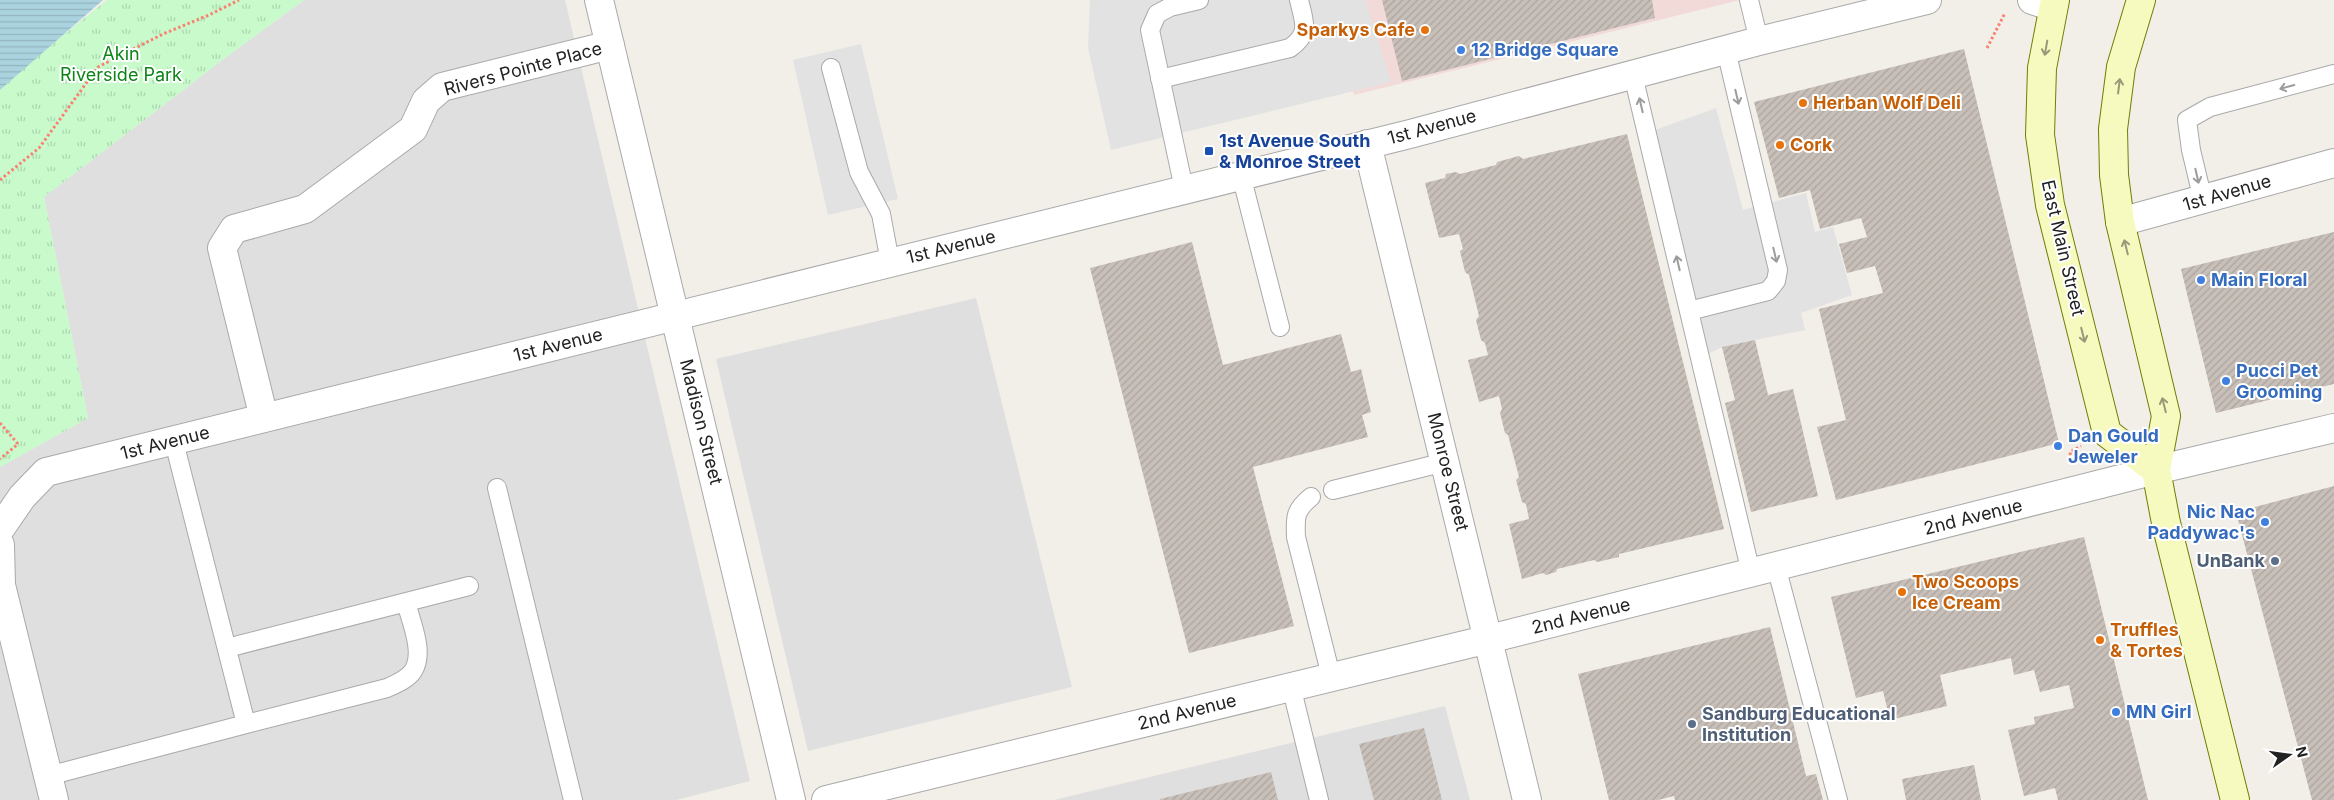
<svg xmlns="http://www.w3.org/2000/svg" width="2334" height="800" font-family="Inter,sans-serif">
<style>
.residential{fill:#e0dfdf}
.commercial{fill:#f2dad9}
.park{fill:url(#park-tufts)}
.parking{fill:#e2e2e2}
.water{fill:url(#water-rules)}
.building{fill:url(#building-hatch)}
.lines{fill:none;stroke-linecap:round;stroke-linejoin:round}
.lane-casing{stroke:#a9a9a9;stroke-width:20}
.street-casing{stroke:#a9a9a9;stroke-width:30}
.secondary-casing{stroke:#707d05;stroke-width:30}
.path{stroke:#fa8072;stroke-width:3;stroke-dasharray:2.5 2.5;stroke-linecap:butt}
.lane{stroke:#fff;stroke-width:18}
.street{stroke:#fff;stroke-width:28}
.secondary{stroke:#f7fabf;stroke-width:28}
.oneway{stroke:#979978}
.oneway2{stroke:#9c9c9c}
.food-dot{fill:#e8710a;stroke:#fff;stroke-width:2}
.shop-dot{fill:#3f7fe0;stroke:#fff;stroke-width:2}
.transit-dot{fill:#1a4fb4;stroke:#fff;stroke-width:2}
.service-dot{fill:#5c6f8a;stroke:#fff;stroke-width:2}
.labels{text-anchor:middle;stroke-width:4;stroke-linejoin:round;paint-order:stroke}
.food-label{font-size:18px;font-weight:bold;fill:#c56008;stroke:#fff;text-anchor:start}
.shop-label{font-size:18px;font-weight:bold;fill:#366cbe;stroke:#fff;text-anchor:start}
.park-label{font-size:18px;fill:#0c8416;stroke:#fff}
.street-label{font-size:18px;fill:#222;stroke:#fff}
.transit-label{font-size:18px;font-weight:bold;fill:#164399;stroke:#fff;text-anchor:start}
.service-label{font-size:18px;font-weight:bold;fill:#4e5e75;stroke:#fff;text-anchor:end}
</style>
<defs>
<pattern id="park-tufts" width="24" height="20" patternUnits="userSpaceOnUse" patternTransform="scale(1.25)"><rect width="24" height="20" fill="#c8facc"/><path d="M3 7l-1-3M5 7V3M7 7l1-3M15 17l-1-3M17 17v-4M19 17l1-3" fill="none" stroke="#acd6af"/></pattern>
<pattern id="water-rules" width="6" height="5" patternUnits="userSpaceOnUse" patternTransform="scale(1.25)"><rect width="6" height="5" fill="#aad3df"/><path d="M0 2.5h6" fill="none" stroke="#92b5bf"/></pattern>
<pattern id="building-hatch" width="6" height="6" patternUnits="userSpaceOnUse" patternTransform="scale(1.25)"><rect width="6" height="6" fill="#c7bfb8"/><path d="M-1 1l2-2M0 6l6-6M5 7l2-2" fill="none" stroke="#aba49e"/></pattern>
</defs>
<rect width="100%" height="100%" fill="#f2efe9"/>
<path class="residential" d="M304,0H565L750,781L676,800H0V467L88,418L44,197L225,58Z
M976,298L1072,687L808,751L716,359Z
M1445,706L1470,800H1054Z"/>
<path class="commercial" d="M1331,0H1740L1354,95Z"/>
<path class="park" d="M107,0H304L225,58L44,197L88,418L0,467V86Z"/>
<path class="parking" d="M1090,0H1365L1391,82L1111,150L1088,48Z
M861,44L898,199L828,215L793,60Z
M1716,108L1743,210L1806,193L1815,232L1833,227L1852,295L1801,313L1805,330L1722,347L1708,354L1688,265L1672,266L1641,135Z"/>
<path class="water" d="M0,0H103L0,90Z"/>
<path class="building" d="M1382,0H1652L1655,18L1402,81Z
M1964,49L2059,443L1836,500L1817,427L1846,420L1819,309L1883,293L1875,266L1847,273L1839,244L1867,237L1861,218L1820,229L1810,190L1779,198L1754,102Z
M1627,134L1724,529L1619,554V557L1597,562L1594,560L1557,569L1556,572L1546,575L1543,573L1522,579L1509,524L1529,519L1526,504L1522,502L1516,480L1519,477L1508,435L1505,433L1500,413L1502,409L1499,396L1479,402L1468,360L1488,355L1485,343L1481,340L1476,320L1479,316L1469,275L1465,272L1460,251L1463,249L1459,234L1439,238L1425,183L1445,178L1446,174L1456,172L1460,174L1496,165L1497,162L1519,156L1523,159Z
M2334,232V384L2216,413L2181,269Z
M1192,242L1223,365L1341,334L1351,372L1361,369L1371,412L1362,415L1368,437L1253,467L1294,626L1189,653L1090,268Z
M1755,340L1768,395L1793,389L1818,496L1751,512L1725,403L1735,400L1722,347Z
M2334,486V800H2312L2236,512Z
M2084,537L2148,800H2058L2055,788L2024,796L2008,730L2035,724L2034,717L2074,708L2069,685L2040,692L2034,670L2014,675L2011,658L1940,675L1947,706L1890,720L1883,691L1856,698L1831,597Z
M1770,627L1806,776L1816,774L1823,800H1675L1674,796L1658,800H1609L1578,674Z
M1424,728L1442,800H1374L1359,744Z
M1974,765L1981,800H1906L1902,779Z
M1271,772L1278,800H1160V799Z"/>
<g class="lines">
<defs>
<path id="lane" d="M1749,0L1759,41
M831,68L859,172L881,214L890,262
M1633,75L1751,573
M1160,79L1290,48C1311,33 1304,22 1299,0
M1241,175L1280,327
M1184,189L1150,30L1157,14L1170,7L1199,0
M2203,200L2191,150L2187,120L2210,107L2334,74
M1689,311L1768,291L1776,281L1778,270L1726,50
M497,488L573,800
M1333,490L1445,462
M1311,497C1295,510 1295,517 1296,537L1331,676
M1776,566L1838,800
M227,648L469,586
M1291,686L1319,800
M246,724L387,688C396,684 408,679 413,671C425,653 411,622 406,602
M48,776L246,724L174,442"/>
<path id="street" d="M599,0L791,800
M2032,0L2053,7
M1367,144L1527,800
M2120,222L2334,163
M264,418L222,248L234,229L305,209L413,129L426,101L442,87L610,45
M0,529L22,497L46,472L1410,134L1759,41L1927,0
M0,545L1,585L54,800
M826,800L1489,639L2156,470L2334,428"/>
<path id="secondary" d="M2055,0L2042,68L2040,135L2050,205L2107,433L2156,470
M2141,0L2121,67L2113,129L2114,175L2120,222L2166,416L2156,470L2166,523L2235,800"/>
</defs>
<use href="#lane" class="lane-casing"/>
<use href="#street" class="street-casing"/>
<use href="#secondary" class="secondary-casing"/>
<path class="path" d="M1987,48L2005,13
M0,180L39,148L98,67L163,34L209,15L239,0
M0,423L18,444L0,459
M2071,460L2070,452L2081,446"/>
<use href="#lane" class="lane"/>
<use href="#street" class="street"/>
<use href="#secondary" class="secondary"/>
</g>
<defs><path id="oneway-shaft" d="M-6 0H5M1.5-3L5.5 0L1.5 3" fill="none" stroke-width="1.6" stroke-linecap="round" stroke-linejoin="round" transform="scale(1.25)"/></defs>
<g class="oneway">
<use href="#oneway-shaft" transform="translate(2046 48) rotate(100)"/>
<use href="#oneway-shaft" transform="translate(2119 86) rotate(-83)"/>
<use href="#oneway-shaft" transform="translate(2126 247) rotate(-104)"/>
<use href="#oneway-shaft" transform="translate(2083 335) rotate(76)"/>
<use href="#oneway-shaft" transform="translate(2164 405) rotate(-104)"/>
</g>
<g class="oneway2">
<use href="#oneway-shaft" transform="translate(2287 87) rotate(165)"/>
<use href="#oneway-shaft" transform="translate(1737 97) rotate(77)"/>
<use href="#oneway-shaft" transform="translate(1641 105) rotate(-103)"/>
<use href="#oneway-shaft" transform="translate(2197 176) rotate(77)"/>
<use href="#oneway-shaft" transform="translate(1775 255) rotate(77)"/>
<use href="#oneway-shaft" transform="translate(1678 263) rotate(-103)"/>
</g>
<g class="food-dot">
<circle cx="1425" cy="30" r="5"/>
<circle cx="1803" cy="103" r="5"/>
<circle cx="1780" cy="145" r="5"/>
<circle cx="1902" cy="592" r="5"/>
<circle cx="2100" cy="640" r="5"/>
</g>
<g class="shop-dot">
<circle cx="1461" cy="50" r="5"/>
<circle cx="2201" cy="280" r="5"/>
<circle cx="2226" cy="381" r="5"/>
<circle cx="2058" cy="446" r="5"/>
<circle cx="2265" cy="522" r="5"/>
<circle cx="2116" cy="712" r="5"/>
</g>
<rect class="transit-dot" x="1204" y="146" width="10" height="10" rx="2.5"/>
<g class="service-dot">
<circle cx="2275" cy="561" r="5"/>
<circle cx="1692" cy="724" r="5"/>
</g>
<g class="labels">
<g class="food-label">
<text x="1415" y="36" text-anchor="end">Sparkys Cafe</text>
<text x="1813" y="109">Herban Wolf Deli</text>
<text x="1790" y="151">Cork</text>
<text x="1912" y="588">Two Scoops<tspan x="1912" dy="21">Ice Cream</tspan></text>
<text x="2110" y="636">Truffles<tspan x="2110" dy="21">&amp; Tortes</tspan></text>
</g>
<g class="shop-label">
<text x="1471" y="56">12 Bridge Square</text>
<text x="2211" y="286">Main Floral</text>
<text x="2236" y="377">Pucci Pet<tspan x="2236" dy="21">Grooming</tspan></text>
<text x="2068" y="442">Dan Gould<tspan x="2068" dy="21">Jeweler</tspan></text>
<text x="2255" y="518" text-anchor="end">Nic Nac<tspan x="2255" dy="21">Paddywac's</tspan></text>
<text x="2126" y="718">MN Girl</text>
</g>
<g class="park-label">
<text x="121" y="60">Akin<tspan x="121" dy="21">Riverside Park</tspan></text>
</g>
<g class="street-label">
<text transform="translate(523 69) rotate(-15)" y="6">Rivers Pointe Place</text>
<text transform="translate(1432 127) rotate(-15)" y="6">1st Avenue</text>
<text transform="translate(2227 193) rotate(-16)" y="6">1st Avenue</text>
<text transform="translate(951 247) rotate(-14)" y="6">1st Avenue</text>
<text transform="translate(2063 248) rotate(77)" y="6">East Main Street</text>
<text transform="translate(558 345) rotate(-14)" y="6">1st Avenue</text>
<text transform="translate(701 422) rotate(76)" y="6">Madison Street</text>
<text transform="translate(165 443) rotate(-14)" y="6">1st Avenue</text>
<text transform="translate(1448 472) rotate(76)" y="6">Monroe Street</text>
<text transform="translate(1973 517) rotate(-14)" y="6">2nd Avenue</text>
<text transform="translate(1581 616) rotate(-14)" y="6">2nd Avenue</text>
<text transform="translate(1187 712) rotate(-14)" y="6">2nd Avenue</text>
</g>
<g class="transit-label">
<text x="1219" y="147">1st Avenue South<tspan x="1219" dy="21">&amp; Monroe Street</tspan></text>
</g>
<g class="service-label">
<text x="2265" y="567">UnBank</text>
<text x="1702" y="720" text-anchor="start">Sandburg Educational<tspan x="1702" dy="21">Institution</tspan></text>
</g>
</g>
<g transform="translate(2289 755) rotate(76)" stroke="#ffffff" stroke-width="4" paint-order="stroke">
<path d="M0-4L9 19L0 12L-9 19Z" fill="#222222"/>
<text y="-8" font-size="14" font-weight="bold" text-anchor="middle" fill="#222222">N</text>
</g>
</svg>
